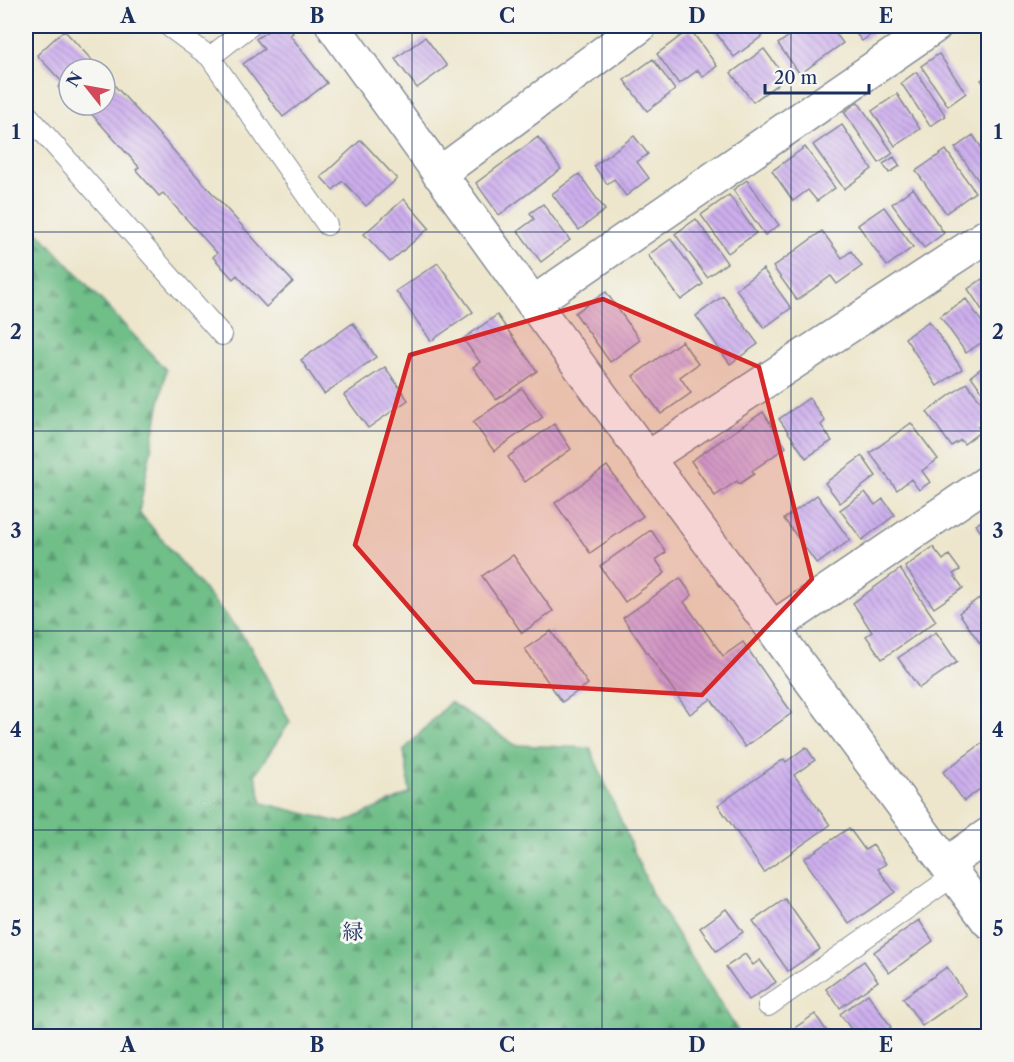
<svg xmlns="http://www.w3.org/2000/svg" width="1014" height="1062" font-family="'Libre Caslon Text','Noto Serif JP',serif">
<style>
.forest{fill:url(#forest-firs);stroke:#457673;stroke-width:1.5}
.building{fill:url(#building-back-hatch)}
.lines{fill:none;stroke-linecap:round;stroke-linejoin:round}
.service-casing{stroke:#848a95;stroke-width:22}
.minor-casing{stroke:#848a95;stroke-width:36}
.tertiary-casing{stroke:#848a95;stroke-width:36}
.service{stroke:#fff;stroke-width:20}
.minor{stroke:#fff;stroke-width:33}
.tertiary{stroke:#fff;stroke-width:33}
.marked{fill:#d62828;fill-opacity:0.2;stroke:#d62828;stroke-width:4.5;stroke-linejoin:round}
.grid{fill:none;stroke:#1b2f5e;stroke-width:1.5;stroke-opacity:0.55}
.labels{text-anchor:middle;stroke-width:6;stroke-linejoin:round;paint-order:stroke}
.quarter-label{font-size:21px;fill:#1b2f5e;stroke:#f6f6f2}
.neatline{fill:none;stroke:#1b2f5e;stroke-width:2}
.grid-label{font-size:20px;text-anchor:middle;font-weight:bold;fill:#1b2f5e}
</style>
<defs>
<pattern id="forest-firs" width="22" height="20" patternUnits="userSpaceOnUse" patternTransform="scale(1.5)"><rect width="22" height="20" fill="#6fbe88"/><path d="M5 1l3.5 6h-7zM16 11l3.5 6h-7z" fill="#5a9b72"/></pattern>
<pattern id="building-back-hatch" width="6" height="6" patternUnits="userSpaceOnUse" patternTransform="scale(1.5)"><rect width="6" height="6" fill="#cdafed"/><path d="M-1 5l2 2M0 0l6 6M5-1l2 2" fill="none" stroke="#a68fc3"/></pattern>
</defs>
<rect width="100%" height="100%" fill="#f6f6f2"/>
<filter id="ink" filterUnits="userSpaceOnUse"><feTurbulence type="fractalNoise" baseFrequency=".0167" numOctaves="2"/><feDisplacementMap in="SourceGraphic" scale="12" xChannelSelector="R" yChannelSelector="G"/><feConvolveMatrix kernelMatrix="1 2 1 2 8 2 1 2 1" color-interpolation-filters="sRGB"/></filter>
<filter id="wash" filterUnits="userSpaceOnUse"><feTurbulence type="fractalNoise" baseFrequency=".008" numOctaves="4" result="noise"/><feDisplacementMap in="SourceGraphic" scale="24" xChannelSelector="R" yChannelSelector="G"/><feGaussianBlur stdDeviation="1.35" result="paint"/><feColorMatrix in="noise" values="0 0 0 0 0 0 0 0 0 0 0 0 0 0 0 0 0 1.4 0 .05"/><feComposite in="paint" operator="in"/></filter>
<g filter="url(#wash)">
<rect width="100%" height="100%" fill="#ede6cc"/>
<path class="forest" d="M26,219L166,370L139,512L247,641L290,722L255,774L262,803L343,823L410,793L404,750L450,702L515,745L590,748L653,896L741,1036H26V987L30,983L26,978Z"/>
<g id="blocks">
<path class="building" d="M275,26H287L293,33L290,35L327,83L283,117L243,64L264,49L256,39Z
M711,26H759L765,34L734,57Z
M803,26H830L843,43L800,74L778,44Z
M850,26H883L862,41Z
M690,29L717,66L703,77L698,70L679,84L657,54Z
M64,30L100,69H69V99L58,87L63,83L37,55Z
M425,37L447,66L417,88L395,59Z
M764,49L786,78L753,102L731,73Z
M939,54L966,93L948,106L921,66Z
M653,59L675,90L647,111L624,80Z
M916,72L946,116L930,126L901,83Z
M105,75L293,282L266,307L237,275L233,279L213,257L217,253L163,193L159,196L136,170L139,167L88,110L83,114L75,105H105Z
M988,75V90L981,80Z
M897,94L920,129L895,146L872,111Z
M858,102L893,153L879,163L844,112Z
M842,125L872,169L844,189L813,145Z
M973,135L981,147L988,142V194L955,148Z
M634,136L648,154L637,162L649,178L626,196L614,179L607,184L594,166Z
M538,137L561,169L499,215L476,183Z
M361,140L397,179L366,206L343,181L333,190L321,177Z
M805,147L835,188L817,201L808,190L793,201L772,171Z
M946,150L975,192L946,213L916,171Z
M894,157L900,166L889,173L883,164Z
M579,174L605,210L579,230L552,194Z
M747,180L779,225L765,235L733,190Z
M913,188L944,233L924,248L892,204Z
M729,195L756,233L728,253L701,215Z
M404,199L429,228L390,262L364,234Z
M543,204L570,240L541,262L518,231L534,219L530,213Z
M884,207L913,247L887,266L858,225Z
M696,219L727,263L707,277L675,234Z
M822,231L842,258L851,251L862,266L837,284L831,276L797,300L773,267Z
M671,239L703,284L681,300L648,255Z
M438,263L473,312L431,341L396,291Z
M763,269L791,308L764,328L736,289Z
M988,275V319L968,289Z
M606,292L640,340L610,362L575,313Z
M723,296L758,344L730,364L696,316Z
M966,299L988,331V338L966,353L940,316Z
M497,315L537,371L496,400L473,367L480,362L463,339Z
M929,321L962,369L937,386L905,338Z
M353,323L376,357L324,394L301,360Z
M682,341L698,364L680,377L691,393L661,414L633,376Z
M988,363V400L971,376Z
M385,367L408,400L368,428L344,395Z
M967,383L988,411V419L978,427L981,431L964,444L961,440L951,446L927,412Z
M522,388L543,417L494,451L473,422Z
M809,398L825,421L821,425L832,441L806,458L779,419Z
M763,412L786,447L752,471L754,474L739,484L737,481L715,496L691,461Z
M911,423L938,459L922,471L930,482L919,490L911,479L897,490L870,453Z
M554,424L571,449L525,482L508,457Z
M862,456L876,476L840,503L825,483Z
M607,466L643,516L590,553L555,503Z
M865,492L875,505L883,499L895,515L862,540L840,510Z
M817,495L850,540L817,564L784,519Z
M988,516V543L976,525Z
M651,530L666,552L656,560L665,573L625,602L600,566Z
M933,547L943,560L949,555L960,570L953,574L963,588L934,608L905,567Z
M513,555L553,611L522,633L482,576Z
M900,569L936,621L882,659L866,636L872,632L853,603Z
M680,578L692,595L684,602L723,656L743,642L792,713L745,747L711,699L690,714L623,618Z
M979,598L988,612V655L959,613Z
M551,631L588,684L562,702L525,649Z
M936,632L957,662L919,688L898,658Z
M988,739V783L964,801L943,772Z
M806,747L815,760L794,775L830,825L764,872L718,805L784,759L786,762Z
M849,828L865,850L873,845L886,864L878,869L895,892L849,924L804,859Z
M785,899L820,949L788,971L753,921Z
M726,909L743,932L716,951L700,928Z
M919,920L933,941L889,973L874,952Z
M745,954L753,965L760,960L776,982L749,1000L726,967Z
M864,961L878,981L840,1008L826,989Z
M947,967L966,995L922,1026L903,998Z
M868,994L891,1027L878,1036H856L840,1014Z
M815,1014L830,1036H783Z"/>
</g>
</g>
<g filter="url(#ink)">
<use href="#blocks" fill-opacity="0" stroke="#848a95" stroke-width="1.5"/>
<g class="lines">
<defs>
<path id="service" d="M168,26L210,57L250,26
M210,57L327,225
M26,113L222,335
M768,1006L955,875"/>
<path id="minor" d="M439,174L640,26
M533,303L935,26
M648,458L988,235
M773,628L988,482
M947,864L988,835"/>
<path id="tertiary" d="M333,26L533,303L988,921"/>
</defs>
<use href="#service" class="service-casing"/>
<use href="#minor" class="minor-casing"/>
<use href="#tertiary" class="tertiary-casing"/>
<use href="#service" class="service"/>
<use href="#minor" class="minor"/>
<use href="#tertiary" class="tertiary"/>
</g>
</g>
<path class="marked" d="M603,299L759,367L812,579L702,695L474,682L355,545L410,355Z"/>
<path class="grid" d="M223,26V1036M412,26V1036M602,26V1036M791,26V1036M26,232H988M26,431H988M26,631H988M26,830H988"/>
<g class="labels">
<g class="quarter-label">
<text x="353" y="939">緑</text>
</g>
</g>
<rect width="1014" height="1062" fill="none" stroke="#f6f6f2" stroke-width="66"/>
<g transform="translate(87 87) rotate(301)"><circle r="28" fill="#f6f6f2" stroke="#9ea6b7" stroke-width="1.5"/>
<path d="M0-4.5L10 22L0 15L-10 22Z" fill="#d1495b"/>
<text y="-9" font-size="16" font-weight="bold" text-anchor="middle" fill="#1b2f5e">N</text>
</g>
<path d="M765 84v9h104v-9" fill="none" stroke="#1b2f5e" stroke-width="3"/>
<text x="774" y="84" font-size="18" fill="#1b2f5e" stroke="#f6f6f2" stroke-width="4.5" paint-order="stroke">20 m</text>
<rect x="33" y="33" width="948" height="996" class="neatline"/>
<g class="grid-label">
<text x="128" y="23">A</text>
<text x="317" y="23">B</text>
<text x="507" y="23">C</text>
<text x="697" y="23">D</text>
<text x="886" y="23">E</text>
<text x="16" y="139">1</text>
<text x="998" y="139">1</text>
<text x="16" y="339">2</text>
<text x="998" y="339">2</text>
<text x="16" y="538">3</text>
<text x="998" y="538">3</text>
<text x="16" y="737">4</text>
<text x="998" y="737">4</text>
<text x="16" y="936">5</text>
<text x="998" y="936">5</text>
<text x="128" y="1052">A</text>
<text x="317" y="1052">B</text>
<text x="507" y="1052">C</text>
<text x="697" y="1052">D</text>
<text x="886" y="1052">E</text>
</g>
</svg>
